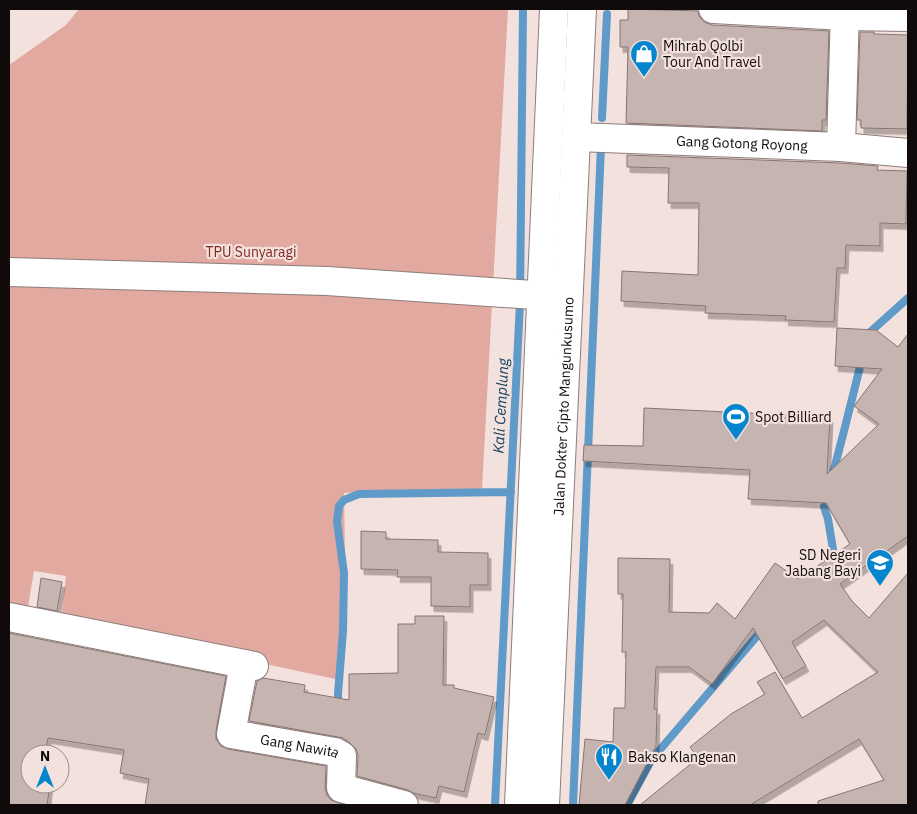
<svg xmlns="http://www.w3.org/2000/svg" width="917" height="814" font-family="'IBM Plex Sans',sans-serif">
<style>
.green{fill:#e1a9a0}
.lines{fill:none;stroke-linecap:round;stroke-linejoin:round}
.stream{stroke:#5f9ac8;stroke-width:8}
.building{fill:#c6b4b1;stroke:#857572;filter:url(#shadow)}
.minor-casing{stroke:#8d7d7a;stroke-width:30}
.major-casing{stroke:#8d7d7a;stroke-width:30}
.minor{stroke:#fff;stroke-width:28}
.major{stroke:#fff;stroke-width:28}
.labels{text-anchor:middle;stroke-width:4.5;stroke-linejoin:round;paint-order:stroke}
.poi-label{font-size:14px;fill:#100b0a;stroke:#f3e1dd;text-anchor:start}
.street-label{font-size:14px;fill:#100b0a;stroke:#f3e1dd}
.park-label{font-size:14px;fill:#7f281d;stroke:#f3e1dd}
.water-label{font-size:15px;font-style:italic;fill:#144160;stroke:#f3e1dd}
</style>
<defs>
<filter id="shadow"><feDropShadow dx="3" dy="5.5" stdDeviation="0" flood-color="#0004"/></filter>
</defs>
<rect width="100%" height="100%" fill="#f3e1dd"/>
<path class="green" d="M79,9H508L482,489L344,493L346,624L340,680L61,620L66,576L34,571L27,613L9,610V65L66,25Z"/>
<g class="lines">
<path class="stream" d="M602,118L607,14
M867,336L868,334L908,298
M832,477L844,431L862,359
M826,559L830,556L833,549L828,519L824,507L827,495
M338,706V694L343,631L344,573L337,522L339,506L344,500L359,494L511,492
M495,805L520,303L523,9
M573,805L601,146
M627,805L652,759L763,629"/>
</g>
<path class="building" d="M628,9L698,11L699,16L704,22L712,25L829,31L826,120H822V131L626,123L628,47H620V20H628Z
M860,32H874V34L908,35L907,129L861,128V120H857Z
M627,155L840,163L878,166L877,170L907,171L906,224L880,223V246L846,245L845,268H837L834,322L785,320L786,316L705,313L706,306L621,301L622,271L698,275L699,203H668L669,168L627,167Z
M837,328L876,330L898,347L908,334V536L840,584L852,601L869,618L908,573V805H818V801L884,780L859,739L750,805H640L698,758L690,747L731,714L765,694L757,682L775,672L802,718L878,672L824,620L792,642L806,666L783,679L753,628L712,684L689,667H656L654,709H657L656,746L625,805H579L585,739L613,742L614,708H625L626,652H622L623,594H618V558L670,559L669,612L709,613L717,603L735,619L775,563L798,579L850,544L826,503L748,499L750,470L583,461L584,445L643,446L644,408L830,417L827,474L879,424L854,406L882,369L835,366Z
M361,531L386,532V539L438,540V552L488,553V585H470V607L431,606V577H397L398,570L361,569Z
M41,578L62,582L57,611L37,607Z
M415,616H444L443,685H454V688L494,697L485,735L478,733L464,792L439,786L436,798L413,793L408,790L357,776L358,756L356,749L350,743L343,738L338,737L249,721L257,681L263,678L305,685L304,692L349,700V674L398,673V624H415Z
M9,633L226,676L216,731V739L221,746L228,749L326,766L325,788L327,795L331,800L345,805H145L149,779L120,773L124,750L48,738L45,754H30V784H50L47,805H18L9,804Z"/>
<g class="lines">
<defs>
<g id="minor">
<path d="M713,9L845,16L908,17"/>
<path id="s1" d="M576,137L841,147L908,153"/>
<path d="M841,147L845,9"/>
<path d="M9,272L327,281L564,297"/>
<path d="M9,617L254,666"/>
<path id="s2" d="M244,664L231,734L335,752L342,756L341,788L404,805"/>
</g>
<g id="major">
<path d="M519,805L554,9"/>
<path id="s3" d="M545,805L582,9"/>
</g>
</defs>
<use href="#minor" class="minor-casing"/>
<use href="#major" class="major-casing"/>
<use href="#minor" class="minor"/>
<use href="#major" class="major"/>
</g>
<defs>
<symbol id="shop-pin" viewBox="-11 -11 22 30"><path d="M0 17L-7.5 6A9.5 9.5 0 1 1 7.5 6Z" fill="#0585cd" stroke="#f3e1dd"/><path d="M-5-2.5h2.3a2.7 3.5 0 0 1 5.4 0H5L5.5 6h-11ZM-1.5-2.5h3a1.5 2.3 0 0 0-3 0Z" fill="#fff"/></symbol>
<symbol id="stadium-pin" viewBox="-11 -11 22 30"><path d="M0 17L-7.5 6A9.5 9.5 0 1 1 7.5 6Z" fill="#0585cd" stroke="#f3e1dd"/><path d="M0-5a6.5 5 0 1 0 0 10a6.5 5 0 1 0 0-10ZM-3.5-1.8h7v3.6h-7Z" fill="#fff"/></symbol>
<symbol id="school-pin" viewBox="-11 -11 22 30"><path d="M0 17L-7.5 6A9.5 9.5 0 1 1 7.5 6Z" fill="#0585cd" stroke="#f3e1dd"/><path d="M0-5L7-2L0 1L-7-2ZM-4 1L0 2.5L4 1V4Q0 6-4 4Z" fill="#fff"/></symbol>
<symbol id="restaurant-pin" viewBox="-11 -11 22 30"><path d="M0 17L-7.5 6A9.5 9.5 0 1 1 7.5 6Z" fill="#0585cd" stroke="#f3e1dd"/><path d="M-5-6h1v4h1v-4h1v4h1v-4h1v5L-1.5 .5V6h-2V.5L-5-1ZM5-6V6H3V1.5H1.5Q1.5-4 5-6Z" fill="#fff"/></symbol>
</defs>
<g fill-rule="evenodd">
<use href="#shop-pin" x="628" y="38" width="32" height="43"/>
<use href="#stadium-pin" x="720" y="401" width="32" height="43"/>
<use href="#school-pin" x="864" y="547" width="32" height="43"/>
<use href="#restaurant-pin" x="593" y="741" width="32" height="43"/>
</g>
<g class="labels">
<g class="poi-label">
<text x="663" y="51">Mihrab Qolbi<tspan x="663" dy="16">Tour And Travel</tspan></text>
<text x="755" y="422">Spot Billiard</text>
<text x="861" y="560" text-anchor="end">SD Negeri<tspan x="861" dy="16">Jabang Bayi</tspan></text>
<text x="628" y="762">Bakso Klangenan</text>
</g>
<g class="street-label">
<text dy="5" stroke="none"><textPath href="#s1" startOffset="166">Gang Gotong Royong</textPath></text>
<text dy="5" stroke="none"><textPath href="#s3" startOffset="399">Jalan Dokter Cipto Mangunkusumo</textPath></text>
<text dy="5" stroke="none"><textPath href="#s2" startOffset="141">Gang Nawita</textPath></text>
</g>
<g class="park-label">
<text x="251" y="257">TPU Sunyaragi</text>
</g>
<g class="water-label">
<text transform="translate(501 406) rotate(-87)" y="5">Kali Cemplung</text>
</g>
</g>
<rect width="917" height="814" fill="none" stroke="#100b0a" stroke-width="20"/>
<g transform="translate(45 769)"><circle r="24" fill="#f3e1dd" stroke="#988b89"/>
<path d="M0-4L9 19L0 12L-9 19Z" fill="#0585cd"/>
<text y="-8" font-size="14" font-weight="bold" text-anchor="middle" fill="#100b0a">N</text>
</g>
</svg>
